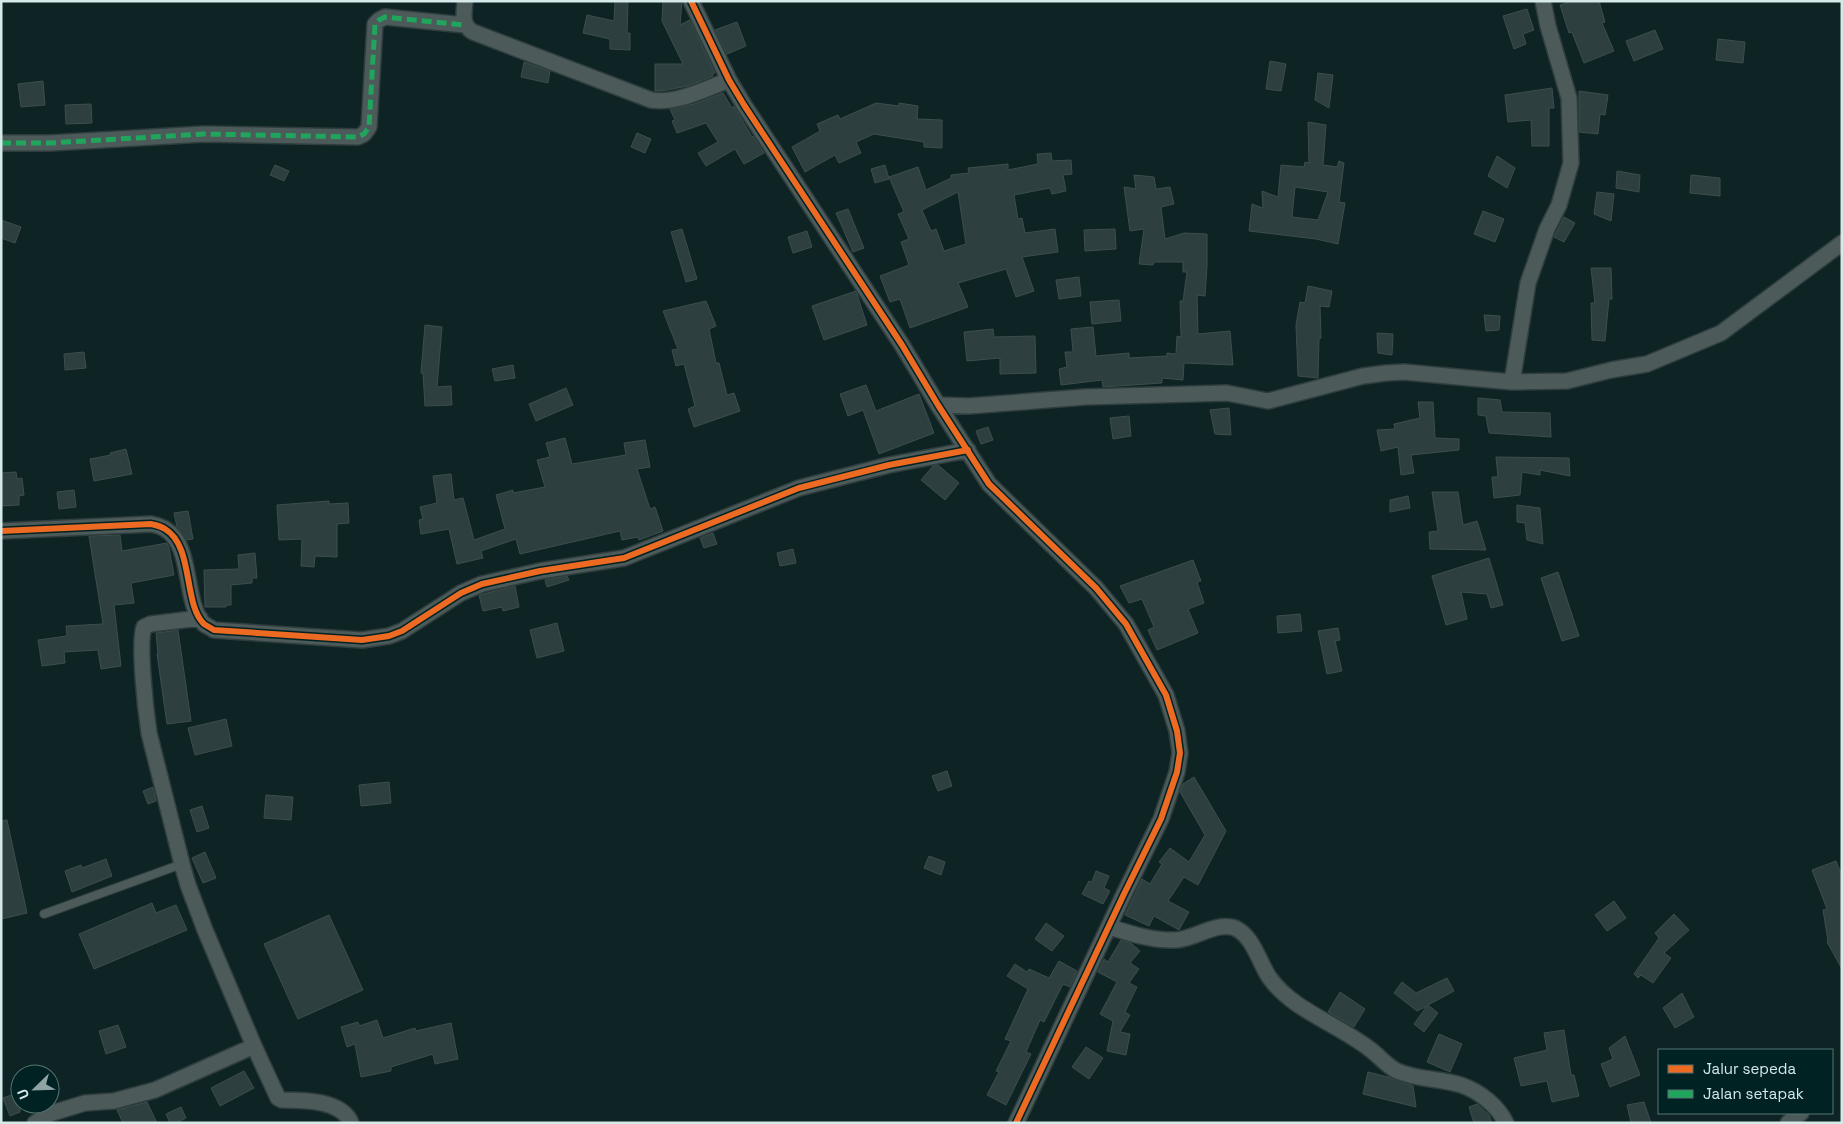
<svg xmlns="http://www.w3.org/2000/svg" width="1843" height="1124" font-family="'Space Grotesk',sans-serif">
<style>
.building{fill:#2d3f3e;stroke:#3d4e4c;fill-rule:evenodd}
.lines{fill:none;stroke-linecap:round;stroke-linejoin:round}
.service-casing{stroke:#2f3d3e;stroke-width:10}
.minor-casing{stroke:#2f3d3e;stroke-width:18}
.service{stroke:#4c5a5a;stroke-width:8}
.minor{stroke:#4c5a5a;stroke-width:15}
.quiet{stroke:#20a55d;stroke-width:5;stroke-dasharray:10 5;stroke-linecap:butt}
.cycleway-casing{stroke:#002223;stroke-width:9}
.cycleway{stroke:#ed6a23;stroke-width:6}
</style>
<rect width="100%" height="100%" fill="#0e2424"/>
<path class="building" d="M615,1H628L627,33H630V50L610,49V39L583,33L587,15L614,21Z
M663,1H682L680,25L690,20L715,73L712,74L713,76L688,86L661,91H655V64H683L662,21Z
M1572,1H1599L1605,22L1602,23L1614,51L1584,63L1572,32L1569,33L1560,5Z
M1527,9L1534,30L1523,34L1526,44L1514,49L1503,16Z
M737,22L746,46L727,54L715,30Z
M1655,30L1663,49L1634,61L1626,41Z
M1718,39L1745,42L1743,63L1716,60Z
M1270,61L1286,64L1281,91L1266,89Z
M524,62L550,71L548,83L521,77Z
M1318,73L1333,75L1329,108L1315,100Z
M43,81L45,105L21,107L18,84Z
M1552,88L1554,108H1549V146H1532L1531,120L1508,122L1505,95Z
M1579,91L1608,95L1605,115L1600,114L1598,134L1579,132Z
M723,93L732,108L734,106L752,137L753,136L764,153L744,164L735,149L706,166L698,153L718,142L706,123L677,133L672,121L675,120L670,109L694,104Z
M876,103L899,106V103L918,106L917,119L942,120V148L924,147V142L874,134L856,142L861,153L839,163L835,155L805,172L792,147L820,131L817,124L838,115L840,119Z
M91,104L92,123L66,124L65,105Z
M1308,122L1326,125L1323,165L1337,167L1339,161L1344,163L1339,202L1345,203L1338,244L1316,239L1249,231L1252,204L1263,208L1262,191L1278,197L1281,165L1304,167L1305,162L1309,163ZM1295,187L1328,192L1318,220L1292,217Z
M637,133L651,139L645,153L631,147Z
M1051,153L1052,161L1071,160L1072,174L1063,175L1066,191L1052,194L1050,188L1014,195L1018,219L1022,218L1025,233L1055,229L1058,252L1022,257L1034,291L1016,297L1006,269L958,283L968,307L910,328L900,299L890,302L880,276L909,265L901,242L909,239L898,214L904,212L889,177L918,167L926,190L951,178V175L969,173L968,168L1008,164V170L1038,164L1037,154ZM958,192L966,244L944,251L936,229L931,231L922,210Z
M1497,156L1515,168L1507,188L1488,176Z
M275,165L289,171L284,181L270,175Z
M885,165L889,179L875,183L871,169Z
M1617,171L1640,175L1639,192L1616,188Z
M1134,175L1154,177L1156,189L1170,187L1174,204L1161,207L1165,239L1184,233L1207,234V266L1205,296L1197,295L1198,334L1230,331L1233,365L1184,363L1183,380L1162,378V383L1103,387L1102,380L1061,385L1059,369L1067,367L1065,352H1073L1071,329L1093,327L1096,356L1129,353V358L1167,356V353L1176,354L1177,336L1181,337L1180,301H1183L1187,272H1183V262H1154L1153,265L1139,264L1144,229L1130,231L1124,187L1136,189Z
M1691,175L1720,178V196L1690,193Z
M1597,192L1614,194L1611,221L1594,214Z
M848,209L864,248L853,252L836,213Z
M1483,211L1504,219L1495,242L1474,234Z
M1564,217L1575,223L1564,242L1554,237Z
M1,220L21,227L15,243L1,238Z
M682,229L697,279L686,282L671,232Z
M1115,229L1116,249L1085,251L1084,230Z
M807,231L812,247L793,253L788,237Z
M1591,268H1611L1612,299H1609L1605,341L1592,340L1591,303H1595Z
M1079,277L1081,296L1059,299L1056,280Z
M1308,286L1332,291L1329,307L1320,306L1321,338L1319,339L1318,378L1298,376L1296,325L1300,302L1305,303Z
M856,291L867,325L824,340L812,306Z
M1119,300L1121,321L1092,324L1090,302Z
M706,301L716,326L709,329L716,363H719L727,395L734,393L740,411L694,427L688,409L695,406L684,364L676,366L672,350L678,349L663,311Z
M1484,315L1500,316L1499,330L1486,331Z
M425,325L442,327L437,387L451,386L452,405L425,406L423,373H421Z
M993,329L994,337L1035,336L1036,373L1000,374V358L967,361L964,332Z
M1377,333L1393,334L1392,355L1378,353Z
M84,352L86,368L65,370L64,354Z
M513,365L515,378L495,381L492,369Z
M866,385L876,411L919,394L934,433L879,454L863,410L848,416L840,394Z
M566,388L573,405L536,421L529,404Z
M1478,398L1500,400L1502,412L1550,413L1551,437L1489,433L1486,416L1478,415Z
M1418,402H1433L1435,438L1459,439V450L1411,455L1414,473L1401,475L1398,447L1381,451L1377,430L1395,429L1394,424L1420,418Z
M1229,408L1231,435L1215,434L1210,410Z
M1129,416L1131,436L1113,439L1110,418Z
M988,427L993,440L981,444L976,431Z
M565,438L572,464L626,455L624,443L645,440L650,467L637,469L650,509L655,507L663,531L639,540L638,537L622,540L620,531L520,554L516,539L481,551L483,558L457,564L449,529L421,534L419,520L423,519L420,507L437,503L433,476L451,474L454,500L463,498L474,540L505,529L496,495L513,490V493L545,487L537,460L550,457L546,443Z
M126,449L132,474L94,481L90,459L111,455L110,453Z
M1496,457L1569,458L1570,476L1540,470V475L1522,472L1520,495L1494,498L1492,477H1498Z
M938,465L959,483L945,500L921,480L933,466Z
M16,472L17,479L22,478L24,495L19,496V505L1,506V473Z
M74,490L76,507L59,509L57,492Z
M1432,492H1458L1463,525L1477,521L1486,550L1430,549L1429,532L1438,531Z
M1408,496L1410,508L1390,512V500Z
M329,501V504L348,503L349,523L337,524V557L315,556L314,567L301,566L302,539L279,540L277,505Z
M1517,505L1540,508L1543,544L1527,540L1525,523L1517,522Z
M188,511L193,539L186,540L177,527L174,513Z
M713,533L717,544L704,548L700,538Z
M120,535L122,551L167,543L169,548L174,575L131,583L134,603L114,605L121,666L101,669L98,650L64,652L65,663L42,666L38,640L67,636L66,626L103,624L89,536Z
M793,549L796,563L780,566L777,553Z
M255,553L257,578H252V583L231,585V605H226V607H205L204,570L239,569L238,555Z
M1489,558L1503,605L1491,608L1487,594L1461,592L1467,619L1446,625L1432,576Z
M1193,560L1201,581L1197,582L1204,603L1188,609L1198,633L1157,650L1148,630L1154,627L1142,599L1129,603L1120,586Z
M1558,572L1579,636L1562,641L1541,578Z
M567,576L569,580L547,587L545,580Z
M515,586L519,607L503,611L502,607L483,611L479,595Z
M1300,614L1302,631L1278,633L1277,616Z
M557,623L564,651L537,658L530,630Z
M1338,628L1340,640L1335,641L1342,671L1327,674L1318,631Z
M178,630L191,721L167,724L157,654H158L156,633Z
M226,719L232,746L195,755L188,728Z
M947,771L952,786L938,791L932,776Z
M1194,777L1226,831L1198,885L1184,877L1168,901L1189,912L1179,930L1154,916L1149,926L1125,915L1142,879L1150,884L1162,864L1159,862L1170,848L1189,862L1205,835L1180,792L1183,784Z
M389,782L391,803L361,806L359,785Z
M153,787L156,801L148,804L143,791Z
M266,795L293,797L291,820L264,818Z
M202,806L209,828L197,832L190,810Z
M7,820L27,913L1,919V821Z
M205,852L216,878L203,883L192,858Z
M929,856L945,862L941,875L924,868Z
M106,859L112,876L72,892L65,871L81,865L82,868Z
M1836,861L1842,876V969L1827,942L1828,941L1823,910L1827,909L1812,870Z
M1096,871L1109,876L1104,888L1110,891L1103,904L1082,894L1089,881L1092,882Z
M1614,901L1626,918L1607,931L1595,915Z
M152,903L156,913L176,905L187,930L94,969L79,934Z
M1674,914L1689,930L1664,953L1671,958L1653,983L1641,975L1638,978L1634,974L1659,938L1655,933Z
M329,915L363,990L298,1019L264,944Z
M1046,923L1064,936L1052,951L1035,939Z
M1121,940L1131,943L1140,951L1130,963L1139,969L1129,983L1137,987L1125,1012L1130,1015L1120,1032L1130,1034L1126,1055L1107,1051L1113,1021L1100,1014L1117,982L1098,972L1104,959L1108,962Z
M1059,961L1077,971L1070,987L1063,984L1044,1022L1040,1020L1026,1052L1031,1054L1006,1105L987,1095L999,1072L996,1071L1011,1041L1005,1039L1028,989L1007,976L1015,964L1027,972L1029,969L1049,978Z
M1447,978L1454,991L1428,1005L1438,1013L1424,1032L1414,1024L1427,1006L1417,1011L1394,993L1402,982L1416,993Z
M1340,992L1365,1009L1354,1027L1328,1012Z
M1682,993L1694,1017L1675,1028L1663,1008Z
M377,1020L383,1038L415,1028L416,1031L451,1023L458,1059L435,1064L433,1054L391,1067V1071L361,1077L355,1044L347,1047L341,1027L358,1022L359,1026Z
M118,1025L126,1047L106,1054L99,1031Z
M1564,1030L1571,1075H1574L1579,1096L1552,1102L1547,1081L1521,1086L1514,1058L1547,1050L1544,1033Z
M1439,1034L1462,1044L1450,1072L1427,1062Z
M1625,1036L1640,1075L1610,1087L1601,1064L1613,1059L1609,1048Z
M1086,1047L1103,1058L1089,1079L1072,1067Z
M244,1071L254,1088L220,1106L211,1088Z
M1368,1072L1388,1077L1413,1086L1416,1107L1363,1094Z
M20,1092V1112L10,1116L3,1098Z
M147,1102L157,1123H123L117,1110Z
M1644,1102L1651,1123H1631L1627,1105Z
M1477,1104L1489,1115L1492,1123H1474L1469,1107Z
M181,1107L186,1118L176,1123H170L166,1114Z"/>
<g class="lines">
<defs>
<path id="service" d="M44,914L182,864"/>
<path id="minor" d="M465,1C464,14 461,25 473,32L651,100C677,104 705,89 729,80
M691,1L729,80L744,105L902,345L938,405L989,484L1096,588L1126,624L1166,695L1177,731L1180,753L1177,772L1161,819L1124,894L1016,1123
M1,143H50L204,134L358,137L364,134L369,127L375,24L379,20L385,17L465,25
M1512,382L1528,283L1547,229L1559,205L1571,163L1569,98L1548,26L1543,1
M938,405L969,406L1085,397L1227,393L1268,401L1363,376L1386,373L1404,372L1512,382L1567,381L1611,370L1647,364L1721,333L1842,243
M1,531L151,524C155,525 161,526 165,529C194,546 183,604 204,624C207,626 211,628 214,630L362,640L389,636L402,631L461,593L482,584L540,571L624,558L799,488L889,465L968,450
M200,618L151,624L144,627C138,644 146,712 149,733L182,864L188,885L205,930L254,1046L278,1098L282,1100C303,1100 342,1100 351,1123
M1110,927C1132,934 1153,941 1176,940C1195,939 1217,921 1235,928C1253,936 1259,962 1269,977C1276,987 1287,997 1297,1004C1320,1020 1348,1032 1371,1050C1380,1057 1387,1066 1397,1071C1417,1080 1440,1078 1461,1085C1479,1091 1498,1106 1506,1123
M35,1123L49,1114L85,1103L114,1101L155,1090L254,1046
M1788,1123L1801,1113"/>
</defs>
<use href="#service" class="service-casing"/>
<use href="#minor" class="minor-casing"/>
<use href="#service" class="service"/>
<use href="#minor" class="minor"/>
<path class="quiet" d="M1,143H50L204,134L358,137L364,134L369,127L375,24L379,20L385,17L465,25"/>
<defs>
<path id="cycleway" d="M691,1L729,80L744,105L902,345L938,405L989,484L1096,588L1126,624L1166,695L1177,731L1180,753L1177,772L1161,819L1124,894L1016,1123
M1,531L151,524C155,525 161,526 165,529C194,546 183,604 204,624C207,626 211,628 214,630L362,640L389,636L402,631L461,593L482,584L540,571L624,558L799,488L889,465L968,450"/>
</defs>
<use href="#cycleway" class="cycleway-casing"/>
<use href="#cycleway" class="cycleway"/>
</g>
<rect width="1843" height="1124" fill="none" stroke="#d6e9e9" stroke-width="5"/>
<rect x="1658" y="1049" width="175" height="65" fill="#002223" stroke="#567272"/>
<rect x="1668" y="1065" width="25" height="8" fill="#ed6a23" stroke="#567272"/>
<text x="1703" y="1074" font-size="15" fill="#d6e9e9">Jalur sepeda</text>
<rect x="1668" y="1090" width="25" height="8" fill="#20a55d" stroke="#567272"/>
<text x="1703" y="1099" font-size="15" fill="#d6e9e9">Jalan setapak</text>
<g transform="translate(35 1089) rotate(247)"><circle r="24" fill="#002223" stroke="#567272"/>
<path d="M0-4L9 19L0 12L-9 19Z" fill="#90a4a4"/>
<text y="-8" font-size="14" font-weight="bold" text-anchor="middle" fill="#d6e9e9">U</text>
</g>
</svg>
